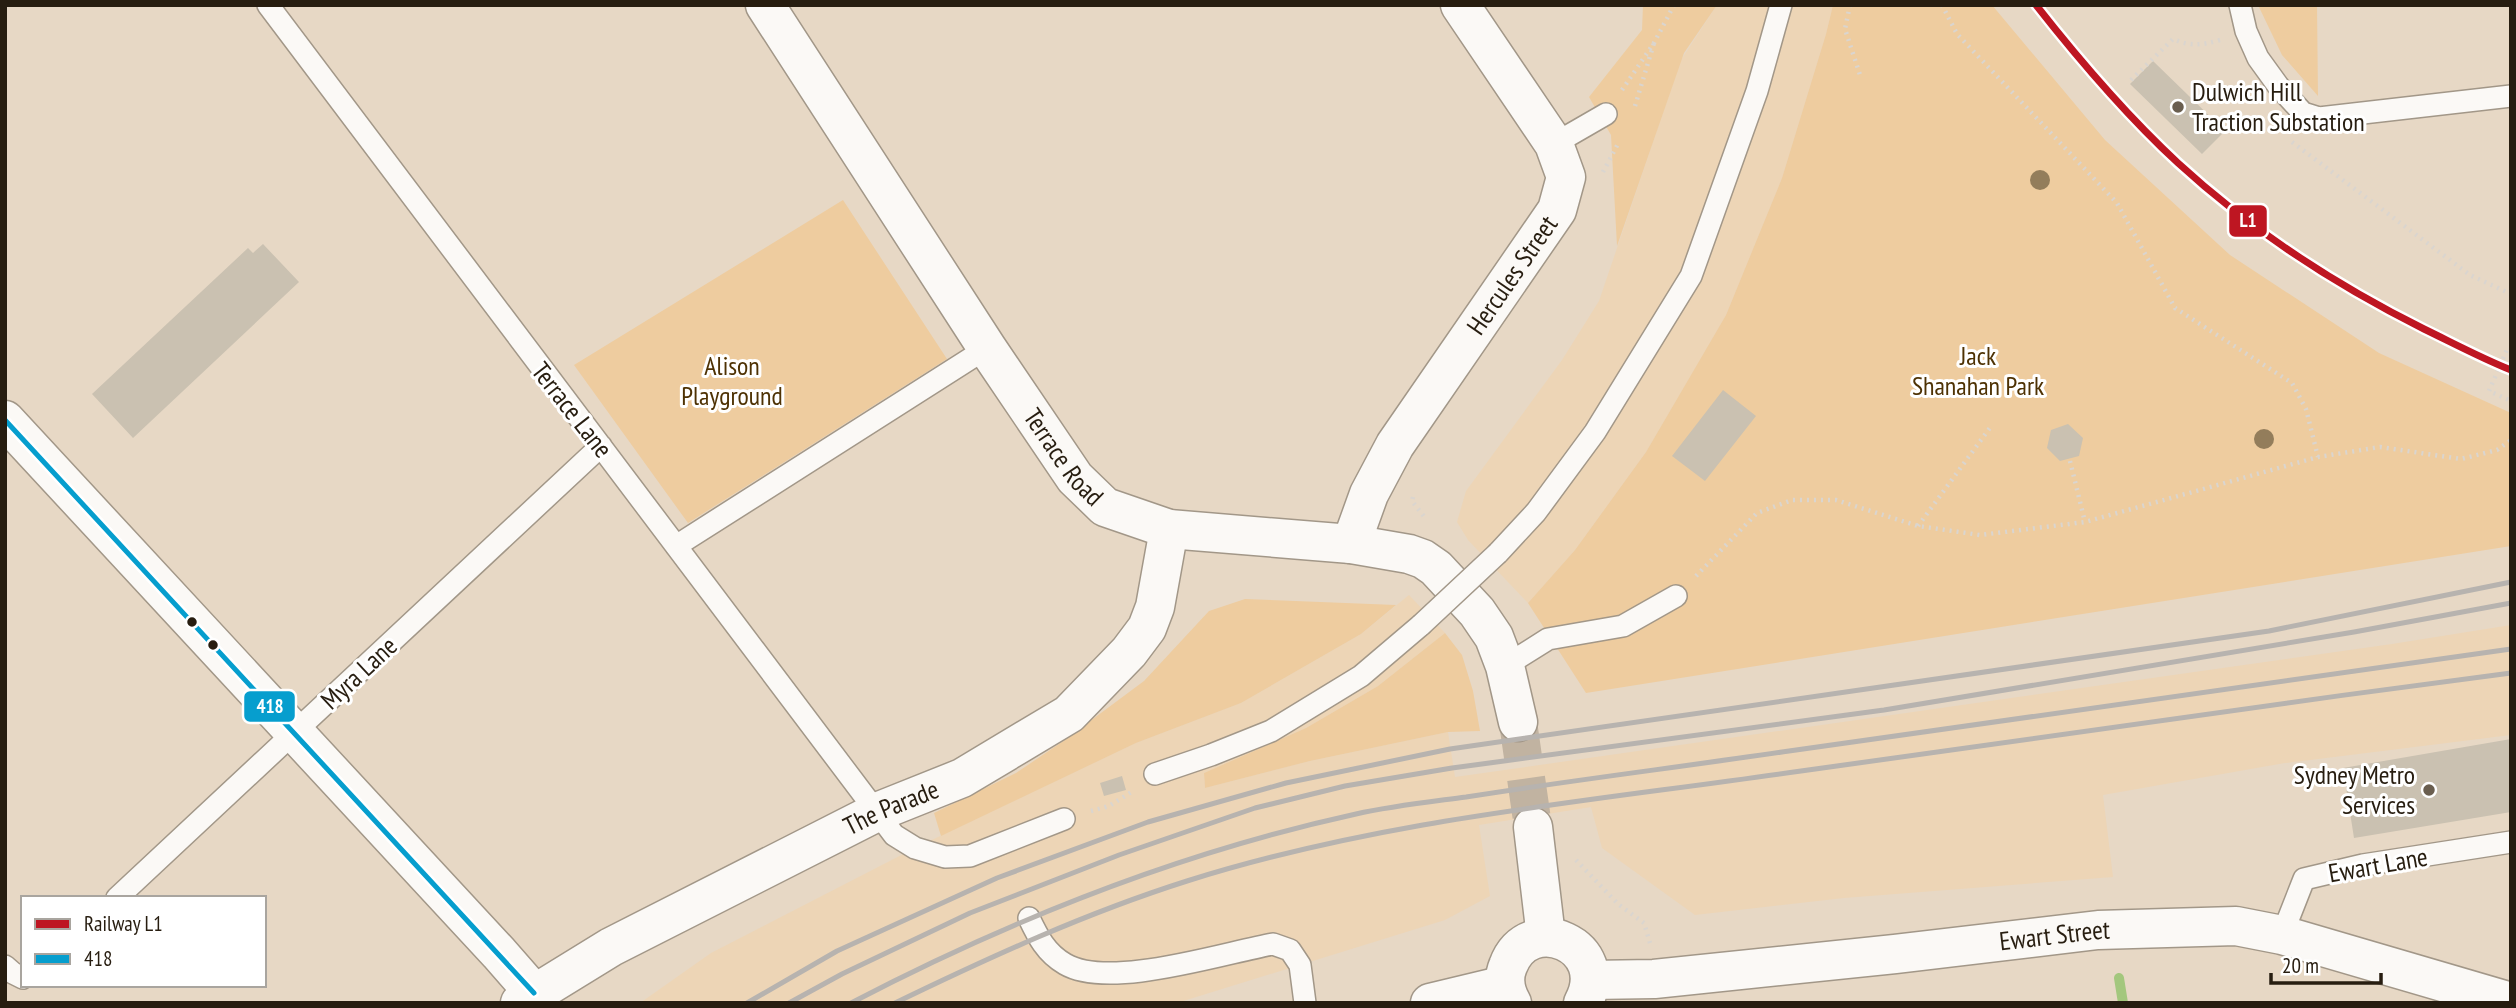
<svg xmlns="http://www.w3.org/2000/svg" width="2516" height="1008" font-family="'PT Sans Narrow',sans-serif">
<style>
.built{fill:#edd5b6}
.green{fill:#eecc9f}
.lines{fill:none;stroke-linecap:round;stroke-linejoin:round}
.stream{stroke:#a3c77d;stroke-width:10}
.building{fill:#cac1b1}
.minor-tunnel{stroke:#c1b3a1;stroke-width:38;stroke-dasharray:38 19;stroke-linecap:butt}
.service-casing{stroke:#a29788;stroke-width:24}
.minor-casing{stroke:#a29788;stroke-width:41}
.tertiary-casing{stroke:#a29788;stroke-width:41}
.path{stroke:#dad5cf;stroke-width:4.5;stroke-dasharray:2 5;stroke-linecap:butt}
.service{stroke:#fbf9f6;stroke-width:21}
.minor{stroke:#fbf9f6;stroke-width:38}
.tertiary{stroke:#fbf9f6;stroke-width:38}
.rail{stroke:#b7b3af;stroke-width:5}
.service-bridge-casing{stroke:#a29788;stroke-width:24;stroke-linecap:butt}
.service-bridge{stroke:#fbf9f6;stroke-width:21}
.bus-1-casing{stroke:#fff;stroke-width:10}
.bus-1{stroke:#069ece;stroke-width:5}
.rail-1-casing{stroke:#fff;stroke-width:12}
.rail-1{stroke:#be1622;stroke-width:7}
.tree{fill:#937d5b}
.poi-dot{fill:#6a5e4f;stroke:#fff;stroke-width:2.5}
.bus-dot{fill:#271d10;stroke:#fff;stroke-width:2.5}
.labels{text-anchor:middle;stroke-width:6;stroke-linejoin:round;paint-order:stroke}
.poi-label{font-size:26px;fill:#271d10;stroke:#fff;text-anchor:start}
.street-label{font-size:26px;fill:#271d10;stroke:#fff}
.park-label{font-size:26px;fill:#4e3204;stroke:#fff}
.line-badge{stroke:#fff;stroke-width:2.5}
.badge-label{font-size:19px;text-anchor:middle;font-weight:bold;fill:#fff}
</style>
<rect width="100%" height="100%" fill="#e7d8c5"/>
<path class="built" d="M1717,5H1833L1826,34L1782,178L1726,315L1646,452L1575,550L1528,603L1468,540L1457,522L1466,491L1562,360L1599,301L1681,60Z
M1409,595L1445,633L1378,686L1306,728L1204,773L1205,788L1310,761L1448,732L1455,777L2392,644L2511,625V735L2285,763L2103,795L2113,877L1844,898L1695,915L1602,848L1591,807L1479,825L1490,896L1445,920L1177,1003H640L711,953L915,848L1136,743L1241,703L1361,634Z"/>
<path class="green" d="M1643,5H1717L1684,53L1617,246L1611,135L1589,97L1642,30Z
M1833,5H1992L2105,140L2230,255L2379,353L2511,413V546L1586,693L1528,603L1575,550L1646,452L1726,315L1782,178L1826,34Z
M2258,5H2317L2318,96L2282,55Z
M843,200L947,359L688,523L574,365Z
M1245,599L1396,605L1361,634L1241,703L1136,743L941,836L934,813L1016,773L1062,742L1144,681L1209,611Z
M1445,633L1462,655L1473,691L1480,731L1448,732L1310,761L1205,788L1204,773L1306,728L1378,686Z"/>
<g class="lines">
<path class="stream" d="M2119,978L2123,1003"/>
</g>
<path class="building" d="M2153,61L2225,131L2202,154L2130,84Z
M263,244L299,282L133,438L92,394L248,248L253,253Z
M1723,390L1756,416L1705,481L1672,456Z
M2068,424L2083,438L2079,456L2060,461L2047,448L2051,430Z
M2511,739V812L2354,838L2343,768Z
M1122,776L1126,790L1104,796L1100,783Z"/>
<g class="lines">
<path class="minor-tunnel" d="M1518,722L1533,827"/>
<defs>
<path id="service" d="M268,5C475,283 686,558 894,835L915,848L945,857L970,856L1064,819
M2240,5L2246,31L2258,58L2279,87L2303,113L2319,118L2511,96
M1554,144L1606,114
M676,546L987,348
M1498,553L1536,512L1595,432L1691,276L1757,91L1781,5
M1505,666L1548,639L1623,626L1676,596
M1155,774L1211,755L1271,731L1361,676L1421,625
M117,898L601,446
M1029,918C1038,937 1046,953 1065,964C1109,990 1223,953 1273,944L1290,950L1300,965L1305,1003
M2282,935L2304,879L2363,865L2511,842
M5,966L13,973L23,978"/>
<g id="minor">
<path id="s1" d="M765,5L987,348L1075,478L1105,507L1169,529L1351,544L1409,554L1423,559L1436,568L1477,612L1494,637L1505,666L1518,722"/>
<path d="M5,420L499,953L534,993"/>
<path id="s2" d="M1351,544L1369,494L1395,445L1557,210L1566,177L1554,144L1460,5"/>
<path d="M1533,827L1546,937"/>
<path id="s3" d="M520,1003L611,947L877,812L962,778L1069,714L1129,652L1147,628L1155,607L1169,529"/>
</g>
<g id="tertiary">
<path id="s4" d="M1590,980L1654,979L1895,954L2098,930L2236,926L2282,935L2511,1002"/>
<path d="M1430,1003L1505,985"/>
<path d="M1512,1003C1505,991 1503,978 1508,966C1529,909 1614,946 1583,1003"/>
</g>
</defs>
<use href="#service" class="service-casing"/>
<use href="#minor" class="minor-casing"/>
<use href="#tertiary" class="tertiary-casing"/>
<path class="path" d="M1850,5L1845,29L1860,75
M1942,5L1957,34L2117,203L2175,308L2292,383L2306,409L2318,457
M2131,80L2173,39C2191,47 2202,45 2220,40
M1622,90L1654,43L1674,5
M1635,106L1654,43
M2292,142L2470,275L2511,294
M1603,172L1619,142
M2511,348L2508,347L2489,391L2511,401
M2070,461L2085,522
M1413,497L1412,501L1426,519
M1918,526L1992,425
M1696,576L1757,513L1792,500H1836L1918,526L1980,535L2085,522L2318,457L2380,447L2461,459L2497,450L2511,440
M1091,811L1109,806L1133,791
M1576,860L1618,904L1644,923L1650,943"/>
<use href="#service" class="service"/>
<use href="#minor" class="minor"/>
<use href="#tertiary" class="tertiary"/>
<path class="rail" d="M747,1003L837,951L997,878L1148,822L1286,783L1450,749L2269,631L2511,582
M789,1003L842,974L970,913L1119,855L1255,808L1345,786L1452,768L1884,710L2354,632L2511,603
M851,1003C1012,919 1178,853 1356,814C1392,806 1429,802 1466,797C1573,780 1681,767 1789,751C2029,717 2270,684 2511,649
M895,1003C990,957 1086,913 1187,881C1386,818 1596,801 1801,771C2037,737 2274,704 2511,673"/>
<defs>
<path id="service-bridge" d="M1421,625L1498,553"/>
</defs>
<use href="#service-bridge" class="service-bridge-casing"/>
<use href="#service-bridge" class="service-bridge"/>
<defs>
<path id="bus-1" d="M5,420L534,993"/>
</defs>
<use href="#bus-1" class="bus-1-casing"/>
<use href="#bus-1" class="bus-1"/>
<defs>
<path id="rail-1" d="M2036,5C2080,61 2126,115 2178,163C2251,230 2336,285 2424,329C2453,343 2481,358 2511,370"/>
</defs>
<use href="#rail-1" class="rail-1-casing"/>
<use href="#rail-1" class="rail-1"/>
</g>
<g class="tree">
<circle cx="2040" cy="180" r="10"/>
<circle cx="2264" cy="439" r="10"/>
</g>
<g class="poi-dot">
<circle cx="2178" cy="107" r="7"/>
<circle cx="2429" cy="790" r="7"/>
</g>
<g class="bus-dot">
<circle cx="192" cy="622" r="6"/>
<circle cx="213" cy="645" r="6"/>
</g>
<g class="labels">
<g class="poi-label">
<text x="2192" y="101">Dulwich Hill<tspan x="2192" dy="30">Traction Substation</tspan></text>
<text x="2415" y="784" text-anchor="end">Sydney Metro<tspan x="2415" dy="30">Services</tspan></text>
</g>
<g class="street-label">
<text dy="9" stroke="none"><textPath href="#s2" startOffset="315">Hercules Street</textPath></text>
<text transform="translate(572 410) rotate(52)" y="9">Terrace Lane</text>
<text dy="9" stroke="none"><textPath href="#s1" startOffset="542">Terrace Road</textPath></text>
<text transform="translate(359 673) rotate(-43)" y="9">Myra Lane</text>
<text dy="9" stroke="none"><textPath href="#s3" startOffset="420">The Parade</textPath></text>
<text transform="translate(2378 865) rotate(-10)" y="9">Ewart Lane</text>
<text dy="9" stroke="none"><textPath href="#s4" startOffset="467">Ewart Street</textPath></text>
</g>
<g class="park-label">
<text x="1978" y="365">Jack<tspan x="1978" dy="30">Shanahan Park</tspan></text>
<text x="732" y="375">Alison<tspan x="732" dy="30">Playground</tspan></text>
</g>
</g>
<g class="line-badge">
<rect x="2228" y="204" width="40" height="34" rx="7" fill="#be1622"/>
<rect x="243" y="690" width="53" height="33" rx="7" fill="#069ece"/>
</g>
<g class="badge-label">
<text x="2248" y="227">L1</text>
<text x="270" y="713">418</text>
</g>
<rect width="2516" height="1008" fill="none" stroke="#271d10" stroke-width="14"/>
<rect x="21" y="896" width="245" height="91" fill="#ffffff" stroke="#a9a59f" stroke-width="2"/>
<rect x="35" y="919" width="35" height="10" fill="#be1622" stroke="#a9a59f" stroke-width="2"/>
<text x="84" y="931" font-size="21" fill="#271d10">Railway L1</text>
<rect x="35" y="954" width="35" height="10" fill="#069ece" stroke="#a9a59f" stroke-width="2"/>
<text x="84" y="966" font-size="21" fill="#271d10">418</text>
<path d="M2271 973v10h110v-10" fill="none" stroke="#271d10" stroke-width="3.5"/>
<text x="2282" y="973" font-size="21" fill="#271d10" stroke="#ffffff" stroke-width="5" paint-order="stroke">20 m</text>
</svg>
